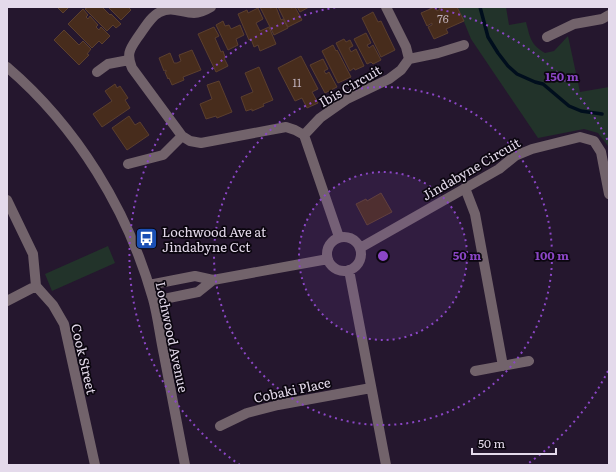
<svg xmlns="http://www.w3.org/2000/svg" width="616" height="472" font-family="Literata,serif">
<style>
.green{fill:#22332a}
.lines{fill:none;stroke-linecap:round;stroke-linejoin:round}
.stream{stroke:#000e1d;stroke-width:3.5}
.building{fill:#472c1c;stroke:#5b3f2e}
.minor{stroke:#72636b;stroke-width:10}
.ring{fill:none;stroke:#8b46c6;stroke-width:2;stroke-dasharray:2 4}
.labels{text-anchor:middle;stroke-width:3.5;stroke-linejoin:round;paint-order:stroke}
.number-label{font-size:11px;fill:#bdaeb7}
.street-label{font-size:13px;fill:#e4daeb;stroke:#0b060f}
.poi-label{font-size:13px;fill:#e4daeb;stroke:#0b060f;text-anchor:start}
.centre{fill:#8b46c6;stroke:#0b060f;stroke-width:2}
.ring-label{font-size:12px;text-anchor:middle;font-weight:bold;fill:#8b46c6;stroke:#0b060f;stroke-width:3.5;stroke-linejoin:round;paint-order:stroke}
</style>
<rect width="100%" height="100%" fill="#25172e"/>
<path class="green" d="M458,7H506L509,25L526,22C530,38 531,45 545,53L554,51L568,36L580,92L609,87V146H608L598,133L584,129L538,138L471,39Z
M108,246L115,263L52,291L45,274Z"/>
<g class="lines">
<path class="stream" d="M480,7L488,37L498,53L508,66L517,74L535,82L543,84L569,106L581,111L602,114"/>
</g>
<path class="building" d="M57,7H69L63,13Z
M88,7H102L110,15L111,14L121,24L116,28L113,25L107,31L85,9Z
M108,7H128L131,10L121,20Z
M260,7H269L270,8L276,7L281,20L283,19L288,28L274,35Z
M278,7H291V8L295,7L302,20L288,27Z
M297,7H309L300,12Z
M435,7L437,11L440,9L439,7H457L464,21L446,29L448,33L434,39L428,27L432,25V23L427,26L421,13Z
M258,8L263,19L256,23L260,31L269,27L276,44L260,51L258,45L254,47L251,39L249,40L238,14L247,10L248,13Z
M83,9L88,15L86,17L88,19L90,16L98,25L96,27L99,30L101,27L110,36L102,44L99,41L92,48L68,24Z
M373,12L378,22L381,21L395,50L381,57L362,18Z
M223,21L225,26L229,25L231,29L240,25L244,35L236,39L238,45L228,50L216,25Z
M214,27L219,36L215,38L221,52L223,51L225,57L224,58L228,66L216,72L198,34Z
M64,30L79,45L83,41L91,49L87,54L89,55L79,65L54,40Z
M366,33L371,43L367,45L369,48L373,45L381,60L373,64L371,62L367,64L354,39Z
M344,39L346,42L350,40L353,46L349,48L351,52L356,49L364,66L355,70L354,68L350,71L336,43Z
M333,45L336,51L337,50L351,77L338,83L322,51Z
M192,50L201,70L183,77L184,80L172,85L169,78L168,79L165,72H166V70L164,71L159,58L170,53L174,63H177L181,61L179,55Z
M301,56L318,89L312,92L318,103L307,108L302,98L295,101L278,68Z
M323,59L328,69L324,71L326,74L329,72L337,87L325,93L310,65Z
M259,67L273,100L263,104L264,106L252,111V109L246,111L241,97L253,92L245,73Z
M219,81L232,112L217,118L216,116L206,119L200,104L212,99L207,85Z
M115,84L117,88L120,86L128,98L125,100L130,108L102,127L93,114L112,101L105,91Z
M129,116L135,125L140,122L149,135L127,150L112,128Z
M381,193L392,212L367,225L356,204L366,199L367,201Z"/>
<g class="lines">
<path class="minor" d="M211,7C206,10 200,13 194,13C182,13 172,6 160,12C151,16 144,29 138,37C130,49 126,53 132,68L182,136L190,141L201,143L286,127L295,130L304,135L320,118L347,99L389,79L401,70L409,59L406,47L386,7
M547,37L574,24L602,19L609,15
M409,59L438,53L464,45
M7,67C77,127 128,210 153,299C158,317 160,337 164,355C171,392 178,428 185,465
M97,72L108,64L129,60
M304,135L339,237
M128,164L163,155L182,136
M465,188L475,214L503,366
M7,200L33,254L36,286L53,305L64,324L95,465
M327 254a17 17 0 1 1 34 0a17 17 0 1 1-34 0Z
M360,248L499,169L515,156L532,149L580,137L594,141L601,152L609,194
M349,270L386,465
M149,285L195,276L213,280L328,259
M7,301L36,286
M154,301L198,292L213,280
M475,371L529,361
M220,426L247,413L278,405L371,388"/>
</g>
<circle cx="383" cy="256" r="84" fill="#8b46c6" fill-opacity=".12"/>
<g class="ring">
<circle cx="383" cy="256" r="84"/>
<circle cx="383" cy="256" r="169"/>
<path d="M608 371A253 253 0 0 1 526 465M240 465A253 253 0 0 1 337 7M429 7A253 253 0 0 1 608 141"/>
</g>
<defs>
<symbol id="bus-square" viewBox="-11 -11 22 22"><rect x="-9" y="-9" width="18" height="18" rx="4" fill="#1a4fb4" stroke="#0b060f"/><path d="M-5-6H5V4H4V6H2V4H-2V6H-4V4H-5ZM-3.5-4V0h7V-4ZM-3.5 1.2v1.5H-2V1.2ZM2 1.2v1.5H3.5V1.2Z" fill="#fff"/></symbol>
</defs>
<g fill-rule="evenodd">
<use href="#bus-square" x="134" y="226" width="25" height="25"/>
</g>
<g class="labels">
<g class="number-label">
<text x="443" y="23">76</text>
<text x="297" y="87">11</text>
</g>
<g class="street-label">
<text transform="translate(350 86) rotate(-30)" y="5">Ibis Circuit</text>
<text transform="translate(471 169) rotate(-30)" y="5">Jindabyne Circuit</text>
<text transform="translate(172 337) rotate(78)" y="5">Lochwood Avenue</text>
<text transform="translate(84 359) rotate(77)" y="5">Cook Street</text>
<text transform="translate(292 390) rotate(-12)" y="5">Cobaki Place</text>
</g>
<g class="poi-label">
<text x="162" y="237">Lochwood Ave at<tspan x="162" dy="15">Jindabyne Cct</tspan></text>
</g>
</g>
<circle cx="383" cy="256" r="6" class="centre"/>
<g class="ring-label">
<text x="562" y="81">150 m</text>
<text x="467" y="260">50 m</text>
<text x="552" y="260">100 m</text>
</g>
<rect width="616" height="472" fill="none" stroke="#e4daeb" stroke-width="16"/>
<path d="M472 448v6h84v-6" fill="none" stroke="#e4daeb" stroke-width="2"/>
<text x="478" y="448" font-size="12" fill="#e4daeb" stroke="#0b060f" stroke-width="3" paint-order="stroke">50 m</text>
</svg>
